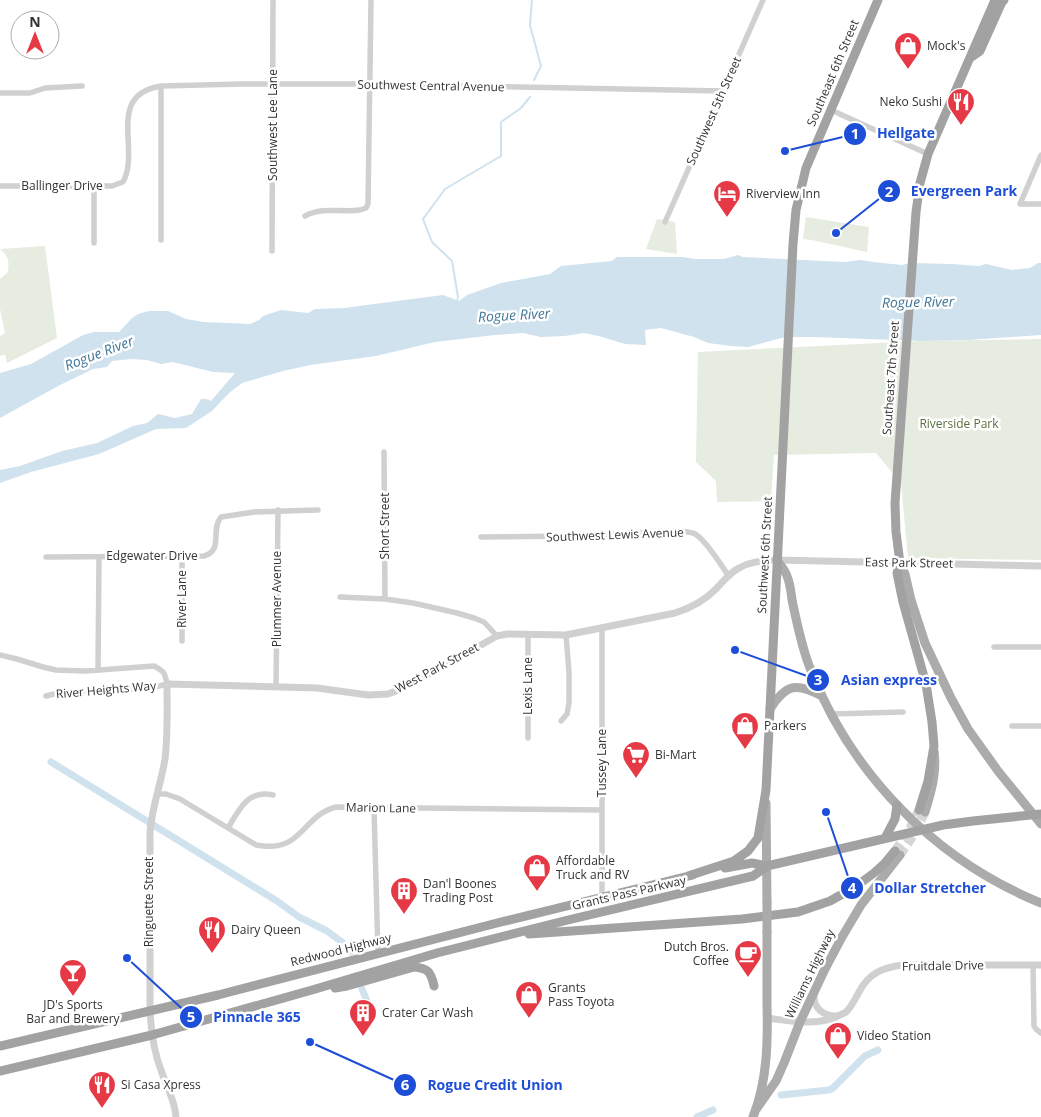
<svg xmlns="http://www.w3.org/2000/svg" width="1041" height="1117" font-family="'Open Sans',sans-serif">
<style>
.green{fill:#e6ecdf}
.water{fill:#cfe2ee}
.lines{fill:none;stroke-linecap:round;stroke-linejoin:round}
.stream{stroke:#cfe2ee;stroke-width:2}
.canal{stroke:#cfe2ee;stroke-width:7}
.primary-tunnel{stroke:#d6d6d6;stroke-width:9;stroke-dasharray:9 4.5;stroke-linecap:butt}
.trunk-tunnel{stroke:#d6d6d6;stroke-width:9;stroke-dasharray:9 4.5;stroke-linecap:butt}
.minor{stroke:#d0d0d0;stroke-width:5.5}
.tertiary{stroke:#d0d0d0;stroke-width:7}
.primary{stroke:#ababab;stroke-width:9}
.trunk{stroke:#a2a2a2;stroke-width:9}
.primary-bridge{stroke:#ababab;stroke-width:9}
.labels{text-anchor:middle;stroke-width:5;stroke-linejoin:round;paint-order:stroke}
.poi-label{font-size:12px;fill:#333;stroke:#fff;text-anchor:start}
.street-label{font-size:12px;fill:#333;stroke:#fff}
.park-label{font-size:12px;fill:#56703f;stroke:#fff}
.water-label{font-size:14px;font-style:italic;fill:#3f7597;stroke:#fff}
.leader{fill:none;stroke:#1d4ed8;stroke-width:2}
.callout-dot{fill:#1d4ed8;stroke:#fff;stroke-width:2}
.mark-label{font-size:15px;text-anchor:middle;font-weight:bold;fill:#fff}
.callout-label{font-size:14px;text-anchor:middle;font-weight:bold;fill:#1d4ed8;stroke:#fff;stroke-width:5;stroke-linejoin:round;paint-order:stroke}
</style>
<rect width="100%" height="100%" fill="#fff"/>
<path class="green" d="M806,217L869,227L867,252L812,240L803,239Z
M657,219L675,222L677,254L646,249Z
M45,246L57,338L7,363L5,354L0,356V336L5,333L0,309V279L8,272C9,260 9,257 0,249Z
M1041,339V560L908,558L901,483L876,453L774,455L771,501L717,502L716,481L696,462L698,352L921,341Z"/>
<path class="water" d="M738,255L743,257L844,262L861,260L873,262L902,265L909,263L952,264L979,266L986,264L1012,270L1030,268L1038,263H1041V335L969,340L921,341L815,337H785L748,347L731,346L708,343L694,337L661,328L645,330L646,345L625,344L599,336L584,333L565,336L541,337L523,333L495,335L435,342L376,356L310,365L283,371L242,383L229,393L212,411L186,428L156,429L99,454L31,472L0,483V470L20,466L62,451L97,443L133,426L147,423L158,414L175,418L192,414L201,399H207L211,401L235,373L213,372L173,362L161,364L147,360L131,359L112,361L107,367L93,369L60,385L0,418V373L31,364L83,335L94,332H119L132,318L138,314L149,311H168L186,319L204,322L250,324L259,320L263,316L281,310L308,313L315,309L344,308L443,295L459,301L467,295L501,283L550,274L561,266L612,261L617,257H682L695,259H724Z"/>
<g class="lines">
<path class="stream" d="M532,0L530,25L541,66L534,80
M457,301L458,297L452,261L432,242L423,219L445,189L501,156V122L521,108L530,97"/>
<path class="canal" d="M51,762L277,901L299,917L327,931L342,942L351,952
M362,989L371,1011
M781,1095L829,1090L833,1088L865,1056L878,1050
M697,1117L713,1110"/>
<path class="primary-tunnel" d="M900,855L915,833L925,812"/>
<path class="trunk-tunnel" d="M895,851L909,830L919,810"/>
<path class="minor" d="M0,93H30L45,88L82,86
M831,110L928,154
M1041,155L1020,204H1041
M0,186H112L123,182C141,150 105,95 161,86L242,84H370L723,91
M305,216C323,206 341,213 360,210L366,208L368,204L371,0
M665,222L763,0
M161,240V86
M94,243V186
M272,251L273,0
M384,452L385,599
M481,537L570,536L676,531C682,532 689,531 695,534C706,540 721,565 728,575
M182,556V641
M46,557L204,556C224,550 210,530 221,517L254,512L318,510
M340,597L385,599L413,603L457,613L474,618L484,622L497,636
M528,635V738
M994,647H1041
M0,655L17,659L43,667L56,670L86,671L154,666C164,671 165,673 167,684C127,695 85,685 46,696
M98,670L99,557
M276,687L278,510
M831,714L903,712
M561,721L567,714L569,703V672L566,635
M1012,726H1041
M157,794H166L180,799L256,845C303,854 301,816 336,807L602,810
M374,808L378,954
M228,828C239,810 248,789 273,795
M602,897V628
M1033,965L1034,1026L1036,1029L1041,1033"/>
<path class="tertiary" d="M814,994C813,1008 823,1016 836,1016
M767,1018C790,1021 814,1026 836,1017C839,1015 843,1014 846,1012C852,1006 855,999 859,992C869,973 882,968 902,965H1041
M176,1117C175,1101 167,1087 162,1073C154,1053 151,1032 150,1011V832C152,807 161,784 165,759C168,734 167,709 167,684L317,688L368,695L388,694L404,688L497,636L507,634L566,635L675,613C691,608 704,601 716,589C723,582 729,573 739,568C751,561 764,561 777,560L1041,566"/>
<path class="primary" d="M777,560C780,565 785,570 787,576C791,585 791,596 793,605C798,627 802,648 810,668C851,774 935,860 1041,903
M900,563L905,574L911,600L925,643L951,698L968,729L998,771L1041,824
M770,709C786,684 796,682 822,696
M766,803L767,903
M925,812C931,792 937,773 934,751
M755,1111L776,1081L784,1063L800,1022L824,971L842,937L861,905L900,855
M753,1117C767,1082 768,1043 767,1006C767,981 767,957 767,932"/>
<path class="trunk" d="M970,58L980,51L1002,2L1004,0
M919,810L928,781L934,746L932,722L926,684L903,602L897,573L900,563L896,532L895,503L916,212L920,183L928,154L995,0
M885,838L895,819L897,805
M725,868L752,863L767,866
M688,876L734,861L748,851L758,838L766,790L793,244L796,210L806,168L878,0
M529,934L742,919L798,912L830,901L855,887L874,873L885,863L895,851
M335,988L347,986L414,967C428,968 431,972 434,986
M0,1046L218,995L501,922L693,875
M0,1071L152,1035L312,990L437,953L568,920L753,876L767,866L943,825L973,821L1041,814"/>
<path class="primary-bridge" d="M767,903V932"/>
</g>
<defs>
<symbol id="shop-pin" viewBox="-11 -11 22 30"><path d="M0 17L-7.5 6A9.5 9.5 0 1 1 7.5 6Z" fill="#e63946" stroke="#fff"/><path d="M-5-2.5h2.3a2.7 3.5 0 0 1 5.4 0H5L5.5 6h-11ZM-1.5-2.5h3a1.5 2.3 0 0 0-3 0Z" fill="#fff"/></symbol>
<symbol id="restaurant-pin" viewBox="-11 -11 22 30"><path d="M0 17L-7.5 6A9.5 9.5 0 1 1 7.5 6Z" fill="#e63946" stroke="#fff"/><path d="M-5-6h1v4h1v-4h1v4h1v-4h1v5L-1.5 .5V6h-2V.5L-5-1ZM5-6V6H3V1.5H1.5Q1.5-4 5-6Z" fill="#fff"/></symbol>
<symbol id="hotel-pin" viewBox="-11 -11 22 30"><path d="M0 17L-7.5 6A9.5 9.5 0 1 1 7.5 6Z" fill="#e63946" stroke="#fff"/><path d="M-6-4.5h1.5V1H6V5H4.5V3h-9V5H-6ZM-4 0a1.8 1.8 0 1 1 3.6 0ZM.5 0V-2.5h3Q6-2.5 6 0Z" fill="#fff"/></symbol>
<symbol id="supermarket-pin" viewBox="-11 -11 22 30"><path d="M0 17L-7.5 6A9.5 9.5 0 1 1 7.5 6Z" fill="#e63946" stroke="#fff"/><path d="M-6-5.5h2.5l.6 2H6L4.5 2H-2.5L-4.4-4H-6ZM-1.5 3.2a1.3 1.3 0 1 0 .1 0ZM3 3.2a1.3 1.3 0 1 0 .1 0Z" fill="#fff"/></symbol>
<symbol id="building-pin" viewBox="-11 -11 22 30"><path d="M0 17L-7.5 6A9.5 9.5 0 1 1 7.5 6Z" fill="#e63946" stroke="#fff"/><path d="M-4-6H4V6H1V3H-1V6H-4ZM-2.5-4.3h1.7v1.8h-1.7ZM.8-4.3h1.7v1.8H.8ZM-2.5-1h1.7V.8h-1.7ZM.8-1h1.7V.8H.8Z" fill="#fff"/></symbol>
<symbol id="cafe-pin" viewBox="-11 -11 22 30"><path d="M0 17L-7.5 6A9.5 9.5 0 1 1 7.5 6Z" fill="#e63946" stroke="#fff"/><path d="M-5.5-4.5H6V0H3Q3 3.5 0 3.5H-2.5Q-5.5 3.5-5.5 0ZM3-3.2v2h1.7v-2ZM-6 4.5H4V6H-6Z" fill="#fff"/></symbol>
<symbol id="bar-pin" viewBox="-11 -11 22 30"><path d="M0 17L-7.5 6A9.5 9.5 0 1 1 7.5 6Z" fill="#e63946" stroke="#fff"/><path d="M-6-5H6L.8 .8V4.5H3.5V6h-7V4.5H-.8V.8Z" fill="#fff"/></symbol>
</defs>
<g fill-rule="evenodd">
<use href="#shop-pin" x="892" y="30" width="32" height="43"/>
<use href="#restaurant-pin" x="945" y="86" width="32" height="43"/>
<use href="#hotel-pin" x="711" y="178" width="32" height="43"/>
<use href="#shop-pin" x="729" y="710" width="32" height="43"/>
<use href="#supermarket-pin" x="620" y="739" width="32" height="43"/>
<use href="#shop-pin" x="521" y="852" width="32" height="43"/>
<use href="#building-pin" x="388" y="875" width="32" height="43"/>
<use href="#restaurant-pin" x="196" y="914" width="32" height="43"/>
<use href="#cafe-pin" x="732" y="938" width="32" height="43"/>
<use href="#bar-pin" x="57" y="957" width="32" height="43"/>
<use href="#shop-pin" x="513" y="979" width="32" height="43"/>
<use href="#building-pin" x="347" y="997" width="32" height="43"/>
<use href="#shop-pin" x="822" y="1020" width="32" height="43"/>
<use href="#restaurant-pin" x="86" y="1069" width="32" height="43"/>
</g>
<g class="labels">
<g class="poi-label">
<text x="927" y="50">Mock's</text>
<text x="942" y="106" text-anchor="end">Neko Sushi</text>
<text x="746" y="198">Riverview Inn</text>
<text x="764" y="730">Parkers</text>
<text x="655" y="759">Bi-Mart</text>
<text x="556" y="865">Affordable<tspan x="556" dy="14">Truck and RV</tspan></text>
<text x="423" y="888">Dan'l Boones<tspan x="423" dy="14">Trading Post</tspan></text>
<text x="231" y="934">Dairy Queen</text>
<text x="729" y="951" text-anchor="end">Dutch Bros.<tspan x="729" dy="14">Coffee</tspan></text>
<text x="548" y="992">Grants<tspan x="548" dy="14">Pass Toyota</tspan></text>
<text x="73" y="1009" text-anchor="middle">JD's Sports<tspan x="73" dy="14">Bar and Brewery</tspan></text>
<text x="382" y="1017">Crater Car Wash</text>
<text x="857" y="1040">Video Station</text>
<text x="121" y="1089">Si Casa Xpress</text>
</g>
<g class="street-label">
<text transform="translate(833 73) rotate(-67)" y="4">Southeast 6th Street</text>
<text transform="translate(431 86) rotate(1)" y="4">Southwest Central Avenue</text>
<text transform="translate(714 111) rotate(-66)" y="4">Southwest 5th Street</text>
<text transform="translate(273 125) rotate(-90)" y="4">Southwest Lee Lane</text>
<text x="62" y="190">Ballinger Drive</text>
<text transform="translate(891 378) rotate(-86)" y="4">Southeast 7th Street</text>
<text transform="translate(385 526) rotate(-90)" y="4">Short Street</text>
<text transform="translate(615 535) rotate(-2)" y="4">Southwest Lewis Avenue</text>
<text transform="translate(765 555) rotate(-87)" y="4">Southwest 6th Street</text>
<text x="152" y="560">Edgewater Drive</text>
<text transform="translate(909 563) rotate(1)" y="4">East Park Street</text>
<text transform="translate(182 599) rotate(-90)" y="4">River Lane</text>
<text transform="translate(277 599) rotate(-90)" y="4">Plummer Avenue</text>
<text transform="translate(437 668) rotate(-28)" y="4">West Park Street</text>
<text transform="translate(528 686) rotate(-90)" y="4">Lexis Lane</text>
<text transform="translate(106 690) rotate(-5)" y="4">River Heights Way</text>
<text transform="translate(602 763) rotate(-90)" y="4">Tussey Lane</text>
<text transform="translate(381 808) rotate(1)" y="4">Marion Lane</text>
<text transform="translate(629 893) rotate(-13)" y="4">Grants Pass Parkway</text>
<text transform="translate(149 902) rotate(-90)" y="4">Ringuette Street</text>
<text transform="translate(341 950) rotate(-14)" y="4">Redwood Highway</text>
<text transform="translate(943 966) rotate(-1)" y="4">Fruitdale Drive</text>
<text transform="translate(810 974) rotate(-64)" y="4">Williams Highway</text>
</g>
<g class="park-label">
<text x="959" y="428">Riverside Park</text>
</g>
<g class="water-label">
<text transform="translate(918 302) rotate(-1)" y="5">Rogue River</text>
<text transform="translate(514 315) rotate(-3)" y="5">Rogue River</text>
<text transform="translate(99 353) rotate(-21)" y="5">Rogue River</text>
</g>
</g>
<path class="leader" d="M785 151L855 134M836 233L889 191M735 650L818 680M826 812L852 888M127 958L191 1017M310 1042L405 1085"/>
<g class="callout-dot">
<circle cx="785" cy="151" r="5"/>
<circle cx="836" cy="233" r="5"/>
<circle cx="735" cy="650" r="5"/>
<circle cx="826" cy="812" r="5"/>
<circle cx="127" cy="958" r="5"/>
<circle cx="310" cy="1042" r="5"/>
<circle cx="855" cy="134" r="12"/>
<circle cx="889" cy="191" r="12"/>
<circle cx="818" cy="680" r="12"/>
<circle cx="852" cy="888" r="12"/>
<circle cx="191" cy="1017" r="12"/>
<circle cx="405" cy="1085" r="12"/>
</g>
<g class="mark-label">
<text x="855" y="139">1</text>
<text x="889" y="197">2</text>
<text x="818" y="685">3</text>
<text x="852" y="893">4</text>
<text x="191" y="1022">5</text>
<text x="405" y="1090">6</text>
</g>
<g class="callout-label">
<text x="906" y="138">Hellgate</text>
<text x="964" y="196">Evergreen Park</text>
<text x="889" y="685">Asian express</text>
<text x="930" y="893">Dollar Stretcher</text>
<text x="257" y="1022">Pinnacle 365</text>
<text x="495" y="1090">Rogue Credit Union</text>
</g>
<g transform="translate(35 35)"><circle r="24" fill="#ffffff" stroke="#adadad"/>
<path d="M0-4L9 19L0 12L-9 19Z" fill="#e63946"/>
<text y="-8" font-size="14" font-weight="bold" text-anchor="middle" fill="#333333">N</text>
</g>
</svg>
